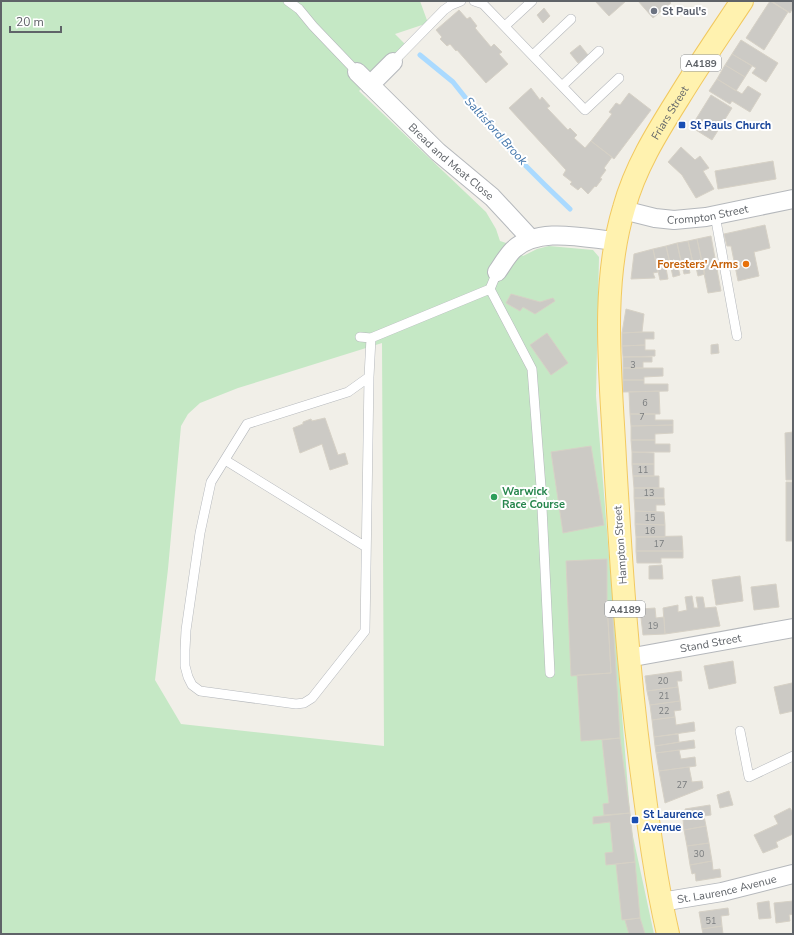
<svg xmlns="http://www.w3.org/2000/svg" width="794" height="935" font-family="'Nunito Sans',sans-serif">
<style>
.green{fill:#c5e8c5;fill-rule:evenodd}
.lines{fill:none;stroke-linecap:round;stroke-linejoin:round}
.stream{stroke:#aadaff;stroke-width:5}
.building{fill:#cccac5;stroke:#d6d1c6}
.service-casing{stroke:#b5b8bc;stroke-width:10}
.minor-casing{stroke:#b5b8bc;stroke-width:20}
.primary-casing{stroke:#f2c960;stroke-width:24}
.service{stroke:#fff;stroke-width:9}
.minor{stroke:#fff;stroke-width:18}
.primary{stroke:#fff2af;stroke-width:22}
.worship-dot{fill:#6b7280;stroke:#fff;stroke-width:1.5}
.transit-dot{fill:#1a4fb4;stroke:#fff;stroke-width:1.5}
.food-dot{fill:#e8710a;stroke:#fff;stroke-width:1.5}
.leisure-dot{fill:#2e9e5b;stroke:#fff;stroke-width:1.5}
.labels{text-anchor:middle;stroke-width:4;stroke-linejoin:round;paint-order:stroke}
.number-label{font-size:9px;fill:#7a7d7f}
.shield{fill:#fff;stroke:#8f9295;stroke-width:1}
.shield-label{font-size:10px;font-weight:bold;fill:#5f6368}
.worship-label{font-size:11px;font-weight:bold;fill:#5b616d;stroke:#fff;text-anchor:start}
.street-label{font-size:11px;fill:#5f6368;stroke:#fff}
.transit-label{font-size:11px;font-weight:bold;fill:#164399;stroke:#fff;text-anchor:start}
.food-label{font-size:11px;font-weight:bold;fill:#c56008;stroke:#fff;text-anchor:end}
.leisure-label{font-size:11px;font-weight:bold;fill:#27864d;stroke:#fff;text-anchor:start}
.water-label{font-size:12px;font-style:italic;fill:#4174aa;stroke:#fff}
</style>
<rect width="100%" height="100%" fill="#f1efe8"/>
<path class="green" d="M1,1H420L428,23L395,34L405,44L359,91L486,212L496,229L500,241L512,245L523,256L537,249L549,246L593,250L599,257L596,396L630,813L631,827L654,934H1ZM382,343L384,746L181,724L155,680L168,569L181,426L188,414L200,403L238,388Z"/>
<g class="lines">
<path class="stream" d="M420,55L453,82L484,121L511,151L545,185L570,209"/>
</g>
<path class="building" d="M595,1H626L609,16Z
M638,1H669L671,3L653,18Z
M770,1L788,12L764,50L746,38Z
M773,1H793V8L790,13L773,2Z
M544,8L550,16L543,23L537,15Z
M459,10L467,19L470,17L477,26L475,28L491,47L494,44L502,52L499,54L508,64L486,83L457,50L456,51L450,44L447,46L440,39L442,37L436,30Z
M741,40L778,63L766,82L752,73L756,68L732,54Z
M580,45L588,55L578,63L570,53Z
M732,54L752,66L745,77L725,65Z
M725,65L745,77L736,91L717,79Z
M717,79L742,94L748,86L761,94L750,112L732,101L730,104L709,91Z
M531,88L540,100L542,97L550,106L547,108L568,130L570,128L577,135L574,138L585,148L591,141L612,157L604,168L606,170L600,178L602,179L596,187L595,186L588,194L581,187L578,190L570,184L572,182L563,175L566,170L509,108Z
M629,93L651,110L614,159L591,141L612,114L609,112L616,103L620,105Z
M711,95L732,108L712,140L691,127Z
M681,147L695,160L700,156L709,168L703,171L714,189L696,198L682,175L668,162Z
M773,161L776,179L718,189L715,171Z
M765,225L770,248L754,252L759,276L738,281L731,246H727L724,234Z
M711,236L721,291L708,293L697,239Z
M697,239L705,274L698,276L695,263H693L688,241Z
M688,241L693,263L688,264L690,273L684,274L677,243Z
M677,243L682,266L678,267L680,275L673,277L666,246Z
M666,246L671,267L666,268L668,279L660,280L653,249Z
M653,249L658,272L653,273L655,278L631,279L634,254Z
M511,294L540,302L553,298L555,301L535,314L523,307L520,311L506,303Z
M626,309L644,314L642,332L622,333Z
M642,332H654V339H645V345L622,346V333Z
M547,333L568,363L551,375L530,345Z
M718,344L719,353L711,354V345Z
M645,345V350H655V356L623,357L622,346Z
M623,357H652V362H643V368H623Z
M623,368H663V376L644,377V380H623Z
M623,380H644V384H668V391L623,392Z
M659,391L660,414H630L629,392Z
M630,414H655V420H673V425L631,426Z
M325,418L338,455L345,453L348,464L330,470L322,444L300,453L293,428L303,424V422L311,419L312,421Z
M673,425V433L655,434V440H631V426Z
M793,432V480H786L785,433Z
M631,440H655V444H670V452H632Z
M591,446L604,525L563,533L551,452Z
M632,452L654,453V464H632Z
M632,464H654V476H633Z
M633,476H659V488H634Z
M786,482H793V541H786Z
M634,488H664V498H634Z
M634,498H664L665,505H656V512L635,511Z
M635,511L664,512L665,525L635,524Z
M635,524L665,525V537H636Z
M682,536L683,551H636V537Z
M636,551H683V558H661V563H637Z
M607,559V603L611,673L571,676L566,561Z
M662,565L663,579H649V566Z
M740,576L743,601L716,605L712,580Z
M776,584L779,607L754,610L751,587Z
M692,596L694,608H698L696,597H703L705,608L716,607L720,626L665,634L663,608L678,605V612L687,610L685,597Z
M607,603H612L620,738L581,741L577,675L611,673Z
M655,608L656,618L664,617L665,634L643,635L640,609Z
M733,661L736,683L709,689L704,666Z
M681,671L682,681H677L678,687L647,691L645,676Z
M792,683L793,711L780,714L774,687Z
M678,687L680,701L650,705L647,691Z
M680,701L681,710L674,711L675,717L652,720L650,705Z
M675,717L676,725L694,722L695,731L654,737L652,720Z
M678,734L679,742L655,746L654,737Z
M620,738L630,813L604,815L603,804L609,803L602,740Z
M694,740L695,748L656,753L655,746Z
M679,750L681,759L695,757L696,766L659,771L656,753Z
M689,767L692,782L702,781L703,788L665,803L659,771Z
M729,791L733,805L720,808L717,795Z
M710,805L711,815L704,816L706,826L684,830L683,819L687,818L685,809Z
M790,808L793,813V834L776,842L778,847L763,853L754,835L778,824L774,816Z
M630,813L635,862L606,865L605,853L613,852L610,822L593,824V817Z
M706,826L709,843L687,846L684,830Z
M709,843L712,861L690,865L687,846Z
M712,861L713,870L720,869L721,877L696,881L695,873L692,874L690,865Z
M635,862L640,918L622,920L616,864Z
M769,901L771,918L759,919L757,903Z
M793,901V914L789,915L790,921L776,923L774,903Z
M728,908L729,915L721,916L722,926L702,929L699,912Z
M640,918L645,934H629L625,920Z
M722,926L723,934H703L702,929Z"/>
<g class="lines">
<defs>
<path id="service" d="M288,1L299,9L313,26L357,72
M474,1L483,4L585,110L619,78
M505,26L532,1
M533,55L571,19
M393,62L444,10L451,5L461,1
M562,86L599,51
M715,215L737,336
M497,272L490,289L532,369L541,487L550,673
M360,337L371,338L490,289
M369,377L348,392L247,424L211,482L200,533L186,630L185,650V666L188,677L192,685L200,691L296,704L304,703L312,698L365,631L369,377L371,338
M225,460L366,547
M740,731L749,777L793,756"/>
<g id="minor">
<path id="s1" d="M357,72L438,152L492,197L531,239"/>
<path d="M370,85L393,62"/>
<path id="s2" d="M623,210L655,218L674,220L706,217L793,199"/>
<path d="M497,272C502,265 507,256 513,250C538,226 584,238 615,241"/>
<path id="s3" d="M628,658L793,628"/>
<path id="s4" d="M661,902L722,892L793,874"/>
</g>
<g id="primary">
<path id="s5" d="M668,934C656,882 649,829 642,775C628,671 621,565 615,460C611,378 600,287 624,208C635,168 656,134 678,99C698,66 720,34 742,1"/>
</g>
</defs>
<use href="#service" class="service-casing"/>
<use href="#minor" class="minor-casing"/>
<use href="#primary" class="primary-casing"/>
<use href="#service" class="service"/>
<use href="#minor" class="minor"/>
<use href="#primary" class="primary"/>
</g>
<circle class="worship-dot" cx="654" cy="11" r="4"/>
<g class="transit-dot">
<rect x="678" y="121" width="8" height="8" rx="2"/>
<rect x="631" y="816" width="8" height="8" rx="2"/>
</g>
<circle class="food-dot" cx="746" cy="264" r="4"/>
<circle class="leisure-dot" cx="494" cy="497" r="4"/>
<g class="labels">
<g class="number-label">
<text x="633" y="368">3</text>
<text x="645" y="406">6</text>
<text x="642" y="420">7</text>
<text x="643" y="473">11</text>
<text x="649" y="496">13</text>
<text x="650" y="521">15</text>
<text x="650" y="534">16</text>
<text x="659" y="547">17</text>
<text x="653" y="629">19</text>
<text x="663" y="684">20</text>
<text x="664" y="699">21</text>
<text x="664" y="714">22</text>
<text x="682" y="788">27</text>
<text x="699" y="857">30</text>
<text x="711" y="924">51</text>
</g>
<g class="shield">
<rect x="681" y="55" width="40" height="16" rx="3"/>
<rect x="605" y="601" width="40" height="16" rx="3"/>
</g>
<g class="shield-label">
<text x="701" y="67">A4189</text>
<text x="625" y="613">A4189</text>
</g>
<g class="worship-label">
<text x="662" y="15">St Paul's</text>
</g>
<g class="street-label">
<text dy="4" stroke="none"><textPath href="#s5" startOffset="837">Friars Street</textPath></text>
<text dy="4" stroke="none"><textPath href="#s1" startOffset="130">Bread and Meat Close</textPath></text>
<text dy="4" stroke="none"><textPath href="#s2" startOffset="86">Crompton Street</textPath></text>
<text transform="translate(620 545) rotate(-94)" y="4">Hampton Street</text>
<text dy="4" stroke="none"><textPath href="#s3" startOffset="84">Stand Street</textPath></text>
<text dy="4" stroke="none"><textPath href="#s4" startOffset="67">St. Laurence Avenue</textPath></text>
</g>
<g class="transit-label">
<text x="690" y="129">St Pauls Church</text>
<text x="643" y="818">St Laurence<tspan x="643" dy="13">Avenue</tspan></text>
</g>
<g class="food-label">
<text x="738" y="268">Foresters' Arms</text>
</g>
<g class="leisure-label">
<text x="502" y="495">Warwick<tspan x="502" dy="13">Race Course</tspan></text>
</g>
<g class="water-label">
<text transform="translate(496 131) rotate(48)" y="4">Saltisford Brook</text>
</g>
</g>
<rect width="794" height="935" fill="none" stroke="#5f6368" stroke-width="4"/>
<path d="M10 26v6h51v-6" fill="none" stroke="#5f6368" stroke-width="2"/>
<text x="16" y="26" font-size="12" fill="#5f6368" stroke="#ffffff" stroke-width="3" paint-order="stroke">20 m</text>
</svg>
